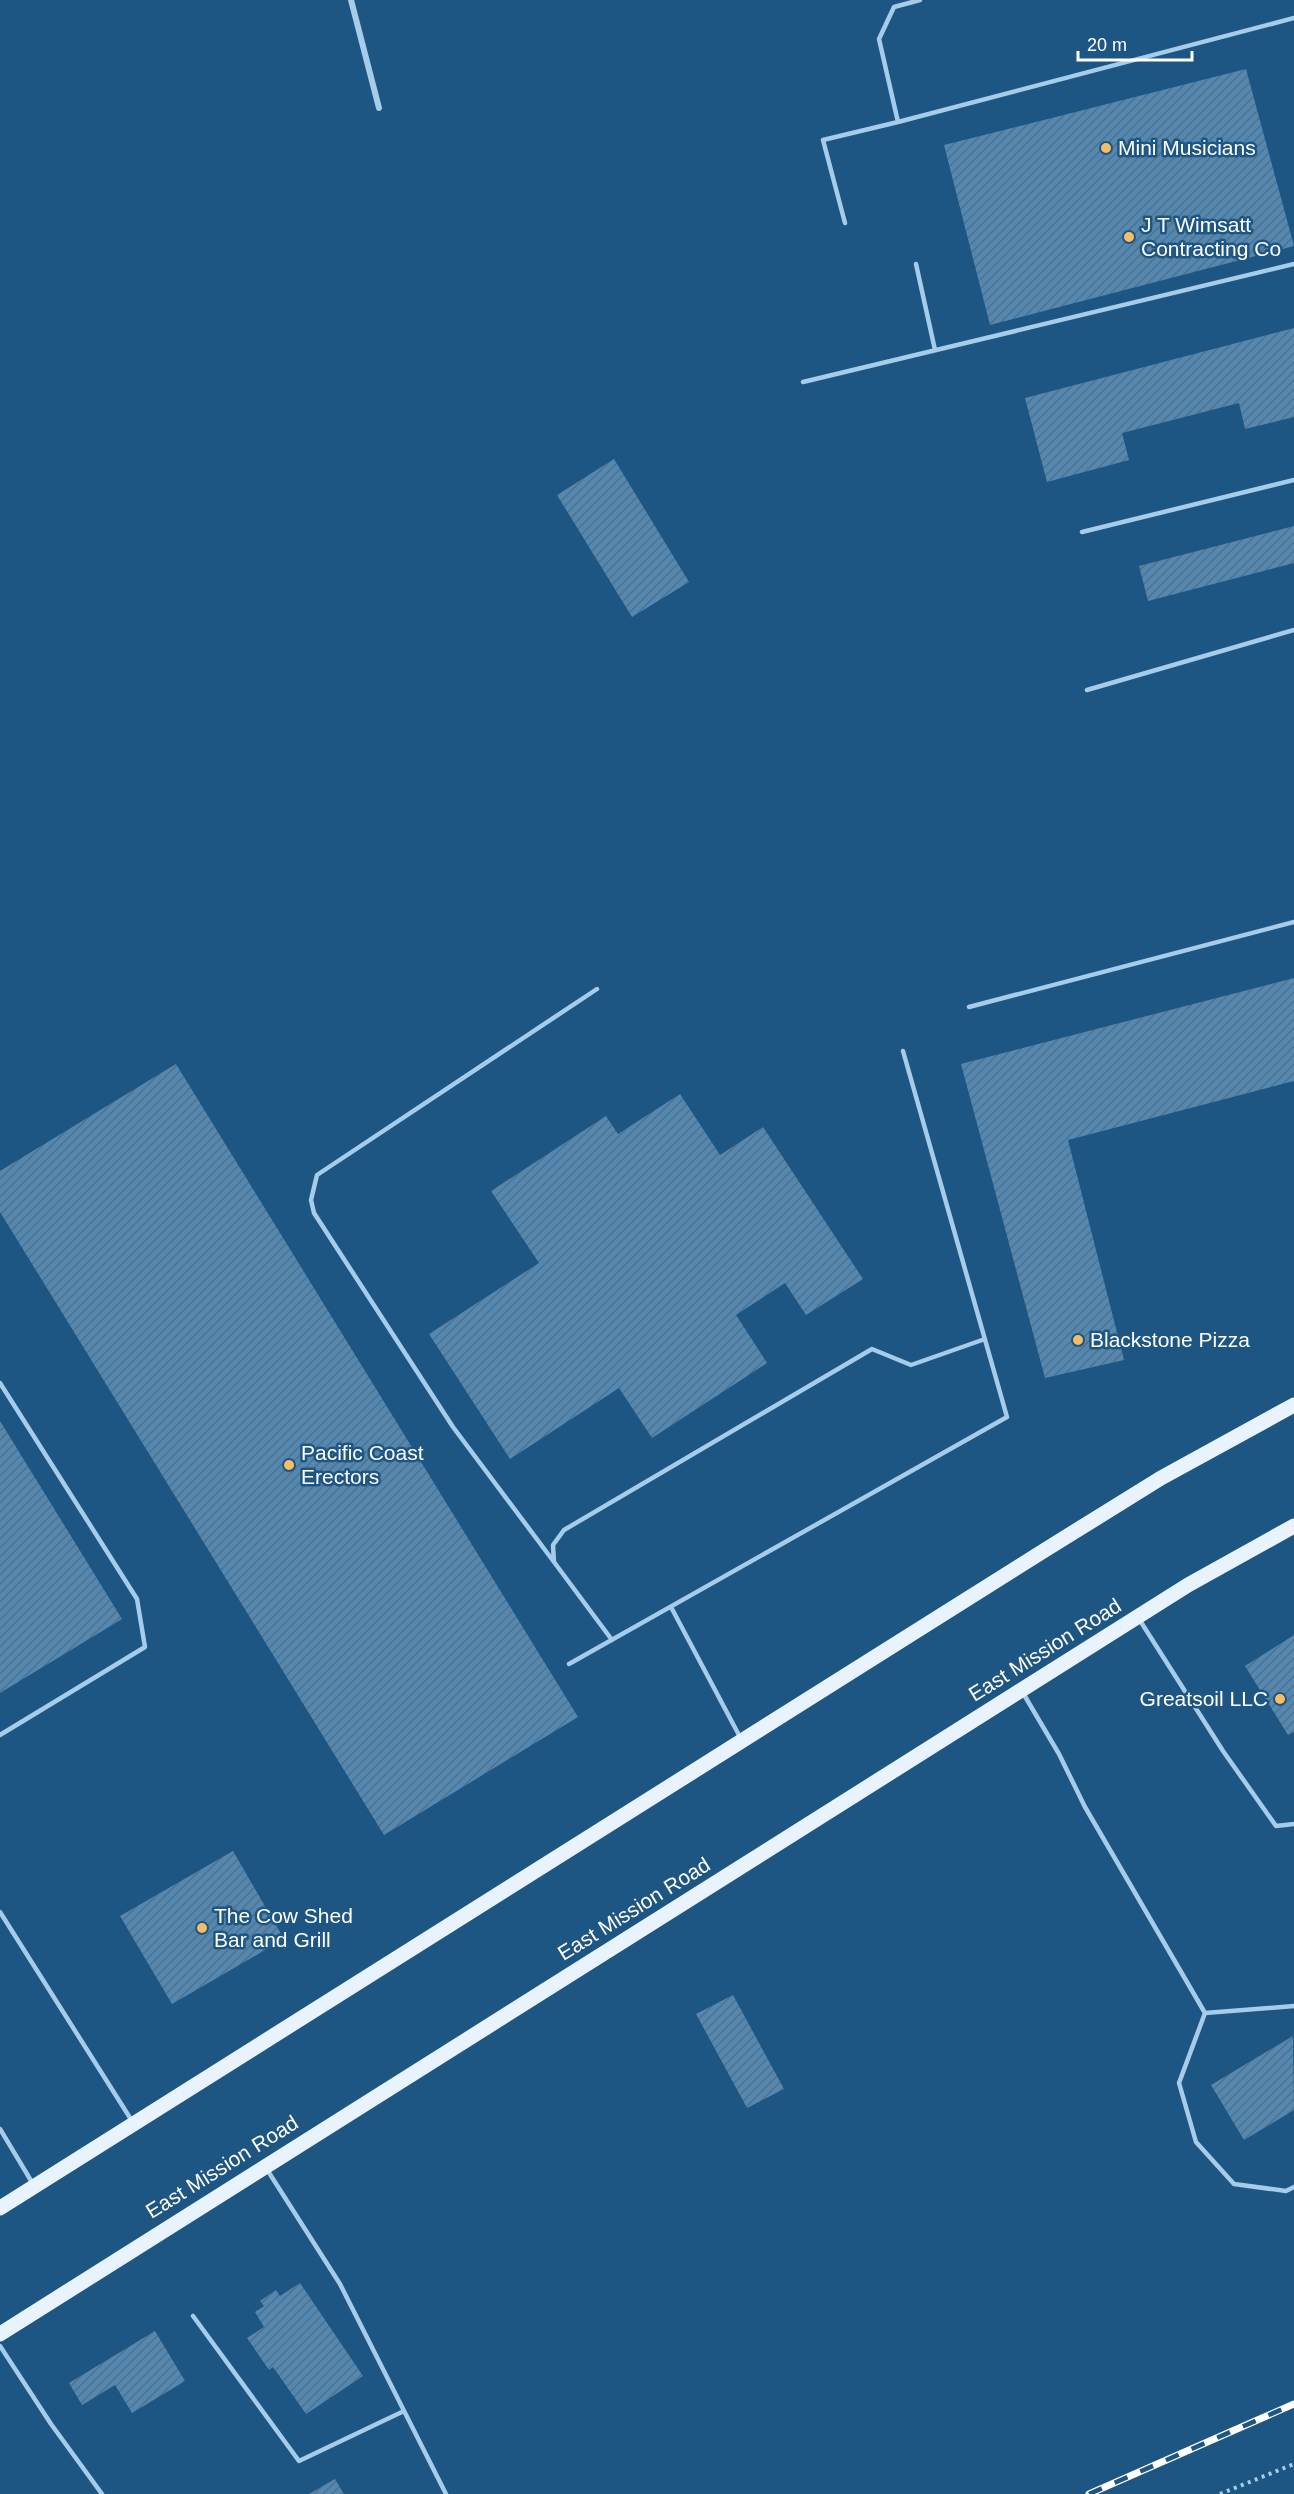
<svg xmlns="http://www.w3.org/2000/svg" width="1294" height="2494" font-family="Arial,sans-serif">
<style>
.building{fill:url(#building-hatch)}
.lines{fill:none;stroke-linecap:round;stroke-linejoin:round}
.path{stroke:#a5cce9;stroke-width:4;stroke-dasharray:3 4.5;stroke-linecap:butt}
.lane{stroke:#a5cce9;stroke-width:4.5}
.street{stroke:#a5cce9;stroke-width:6}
.primary{stroke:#e8f3fe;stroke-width:15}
.rail-casing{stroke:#fff;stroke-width:7}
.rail{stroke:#1e5683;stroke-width:4.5;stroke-dasharray:14;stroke-linecap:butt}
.poi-dot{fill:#f8bc64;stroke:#1e5683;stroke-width:2}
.labels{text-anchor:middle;stroke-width:5;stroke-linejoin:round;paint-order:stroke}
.poi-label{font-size:21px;fill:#fff;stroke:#1e5683;text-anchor:start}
.street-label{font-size:21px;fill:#fff;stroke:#1e5683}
</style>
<defs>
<pattern id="building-hatch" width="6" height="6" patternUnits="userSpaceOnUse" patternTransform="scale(1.5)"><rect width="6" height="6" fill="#5488b1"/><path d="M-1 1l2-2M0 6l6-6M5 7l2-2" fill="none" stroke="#517089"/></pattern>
</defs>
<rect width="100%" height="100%" fill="#1e5683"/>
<path class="building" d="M1246,69L1294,246L990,325L944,145Z
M1294,328V417L1245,429L1239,403L1122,433L1129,460L1047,482L1025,398Z
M614,459L689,582L632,617L557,495Z
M1294,526V563L1148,601L1139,566Z
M1294,978V1081L1068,1140L1124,1360L1045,1378L961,1064Z
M176,1064L578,1717L384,1835L0,1212V1171Z
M680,1094L720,1155L763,1127L863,1279L806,1315L785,1283L736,1315L767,1363L652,1438L619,1388L510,1459L429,1334L539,1263L491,1191L606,1116L618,1134Z
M0,1421L122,1619L0,1693Z
M1294,1635V1732L1288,1735L1245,1666Z
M233,1851L284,1939L172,2004L120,1916Z
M733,1995L784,2089L747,2108L696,2014Z
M1293,2036L1294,2110L1244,2140L1211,2085Z
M300,2283L363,2376L306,2414L273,2367L269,2370L247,2338L264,2327L255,2312L264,2306L260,2301L276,2290L280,2296Z
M155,2331L185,2381L132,2413L115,2385L82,2405L69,2383Z
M335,2479L344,2494H309Z"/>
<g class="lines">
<path class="path" d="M1220,2494L1294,2464"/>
<path class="lane" d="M898,122L1294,18
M845,223L823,140L898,122L879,39L894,7L920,0
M916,264L935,350
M803,382L1294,264
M1082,532L1294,480
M1087,690L1294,630
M969,1007L1294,922
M0,1383L137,1599L145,1647L0,1735
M554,1562L453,1427L314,1213L311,1200L317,1175L597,989
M671,1607L740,1737
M1139,1619L1223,1751L1276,1826L1294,1824
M612,1640L554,1562L553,1545L564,1530L872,1349L911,1365L985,1339
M569,1664L1007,1417L903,1051
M1023,1693L1059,1754L1085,1807L1205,2013
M0,1912L132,2121
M1205,2013L1179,2083L1196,2142L1234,2184L1286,2191L1294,2187
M1205,2013L1294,2006
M0,2129L33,2184
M266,2168L340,2284L446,2494
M193,2316L299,2461L404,2411
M0,2346L51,2424L102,2494"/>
<path class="street" d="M351,0L379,108"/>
<path class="primary" d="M0,2208L1045,1550L1161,1478L1294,1405
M0,2334L1188,1585L1294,1526"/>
<defs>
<path id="rail" d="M1089,2494L1294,2404"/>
</defs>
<use href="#rail" class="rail-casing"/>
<use href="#rail" class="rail"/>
</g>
<g class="poi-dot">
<circle cx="1106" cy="148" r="6"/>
<circle cx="1129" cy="237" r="6"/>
<circle cx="1078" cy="1340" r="6"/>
<circle cx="289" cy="1465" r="6"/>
<circle cx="1280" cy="1699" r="6"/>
<circle cx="202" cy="1928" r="6"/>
</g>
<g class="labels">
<g class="poi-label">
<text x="1118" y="155">Mini Musicians</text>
<text x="1141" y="232">J T Wimsatt<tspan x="1141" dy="24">Contracting Co</tspan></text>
<text x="1090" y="1347">Blackstone Pizza</text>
<text x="301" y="1460">Pacific Coast<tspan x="301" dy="24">Erectors</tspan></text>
<text x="1268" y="1706" text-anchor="end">Greatsoil LLC</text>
<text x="214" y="1923">The Cow Shed<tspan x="214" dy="24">Bar and Grill</tspan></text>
</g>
<g class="street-label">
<text transform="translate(1045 1650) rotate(-32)" y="7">East Mission Road</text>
<text transform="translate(634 1909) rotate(-32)" y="7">East Mission Road</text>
<text transform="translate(222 2167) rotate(-32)" y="7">East Mission Road</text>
</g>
</g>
<path d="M1078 51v9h114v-9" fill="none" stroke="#ffffff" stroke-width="3"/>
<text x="1087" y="51" font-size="18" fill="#ffffff" stroke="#1e5683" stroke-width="4.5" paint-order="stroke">20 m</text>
</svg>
